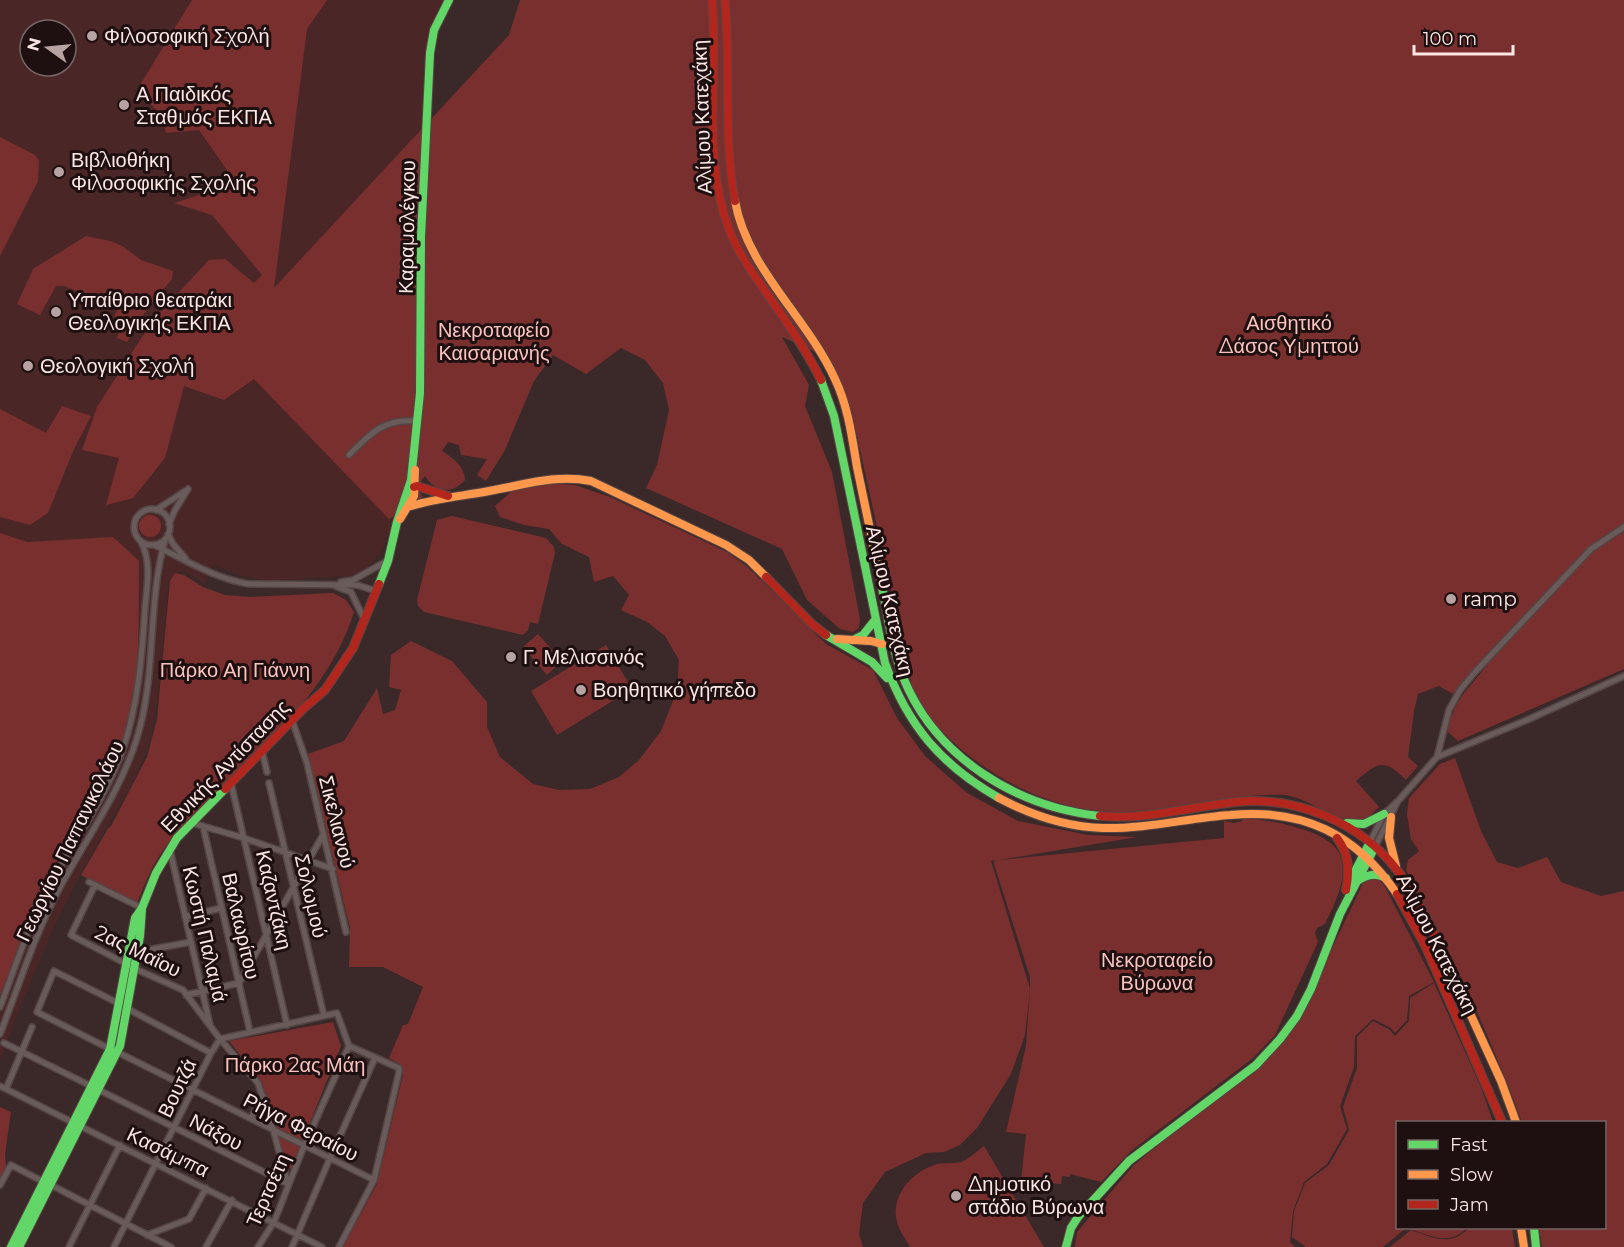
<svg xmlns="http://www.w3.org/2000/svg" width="1624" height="1247" font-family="Montserrat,sans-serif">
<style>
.built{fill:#4a2726;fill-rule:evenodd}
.green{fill:#7a2f2f;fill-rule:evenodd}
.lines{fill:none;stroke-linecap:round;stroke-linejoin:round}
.street-casing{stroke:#544544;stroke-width:8}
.fast-casing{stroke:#544544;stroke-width:10}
.slow-casing{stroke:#544544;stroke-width:10}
.jam-casing{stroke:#544544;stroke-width:10}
.street{stroke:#685b5a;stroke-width:5}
.fast{stroke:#63d668;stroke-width:8}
.slow{stroke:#ff974d;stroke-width:8}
.jam{stroke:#b3261e;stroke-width:8}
.poi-dot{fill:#b7a4a2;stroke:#1e1010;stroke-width:2}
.labels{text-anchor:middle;stroke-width:6;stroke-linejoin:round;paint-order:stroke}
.poi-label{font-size:20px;fill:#fbe6e4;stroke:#1e1010;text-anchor:start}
.street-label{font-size:20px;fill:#fbe6e4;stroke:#1e1010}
.park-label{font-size:20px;fill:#fac3bf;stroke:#1e1010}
</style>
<rect width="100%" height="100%" fill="#3a2928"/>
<path class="built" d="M0,0H448L431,31L420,157L406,489L381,553L366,569L350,576L268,581L240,575L213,565L205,584L184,571L175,573L169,581L157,703L152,732L145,756L132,783L81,873L53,929L20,1007L0,1061ZM30,30H66V66H30Z"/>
<path class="green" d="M192,0H327L307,29L274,288L509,35L520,0H1624V669L1458,741L1447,731C1456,695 1469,690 1489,662L1474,670L1453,694L1439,686L1418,694L1414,711L1408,757L1418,766L1406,780C1384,758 1378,762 1356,781L1379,807C1374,812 1369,818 1361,820C1339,825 1308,797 1284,795C1236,793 1189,807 1143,811C1075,818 1013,792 962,750C945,735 928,719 917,699C911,688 909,672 906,659L855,427L841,387L827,357L782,337L809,385L805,406L832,472L860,619L859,628L853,632L840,629L807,600L782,549L646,488L657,465L669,410L663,383L645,360L621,348L586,374L553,355L534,381L505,450L486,481L477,475L487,459L461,455L459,445L448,442L442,451C453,458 465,467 465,480C452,495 435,492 425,476L417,486L423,498L389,519L254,379L224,400L184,386L165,458L133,498L106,505L119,458L82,450L97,407L153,320L209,260L225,259L254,283L262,275L212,215L174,203L225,187L229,180L227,170L199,130L166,133L161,115L142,95L140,85Z
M0,137L35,155L39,160L38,181L0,256Z
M86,236L110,241L122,246L141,260L173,271L172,279L147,309L127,342L117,338L124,321L114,317L117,310L65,286H56L40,315L17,304L33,269Z
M62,406L91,416L74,449L48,513L30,525L0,517V409L46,433Z
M546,483L575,485L610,497L727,552L749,568L826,644L873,670L897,718L925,756L967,793L1018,821L1088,835L1137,837L999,860L1224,838V821L1234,823L1242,821L1243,817C1269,821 1337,829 1342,861C1346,883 1334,905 1325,924L1317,928L1315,933L1318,942L1275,1035L1253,1058L1131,1151L1101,1182L1070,1174V1177L1062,1176L1061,1184L1021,1181L1026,1134L1006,1132L1026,1046L1030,990L1025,1035L1011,1074L977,1128L960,1145L944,1152L926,1153L885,1172L863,1203L859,1234L863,1247H343L377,1184L403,1075L401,1065L389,1058L403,1025L408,1024L423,987L383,967H349L350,928L308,754L344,741L377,688L383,714L395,710L401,690L389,687L391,655L411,641L452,661L487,702V727L500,757L533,784L559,790L590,789L619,777L639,760L661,731L677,691L679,660L665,636L647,622L621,610L629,595L613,576L594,582L589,557L562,544L549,529L524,525L500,517L495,506L513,490ZM996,860L994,861V864L1030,977V989L991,861Z
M139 526a11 11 0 1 1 22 0a11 11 0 1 1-22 0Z
M452,516L546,538L554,547L555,553L538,624L530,622L528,630L523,635L424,612L418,606L417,600L437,520Z
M0,533L27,542L113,537L139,561C138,621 142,684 123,742C109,785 79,821 57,861C33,904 18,950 0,995Z
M175,573L184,575L203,587L225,595L250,597L333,593L346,600L354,612C331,685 274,737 220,789C200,808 180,826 164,849C152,865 145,884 137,903L81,875L109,827L110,828L147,757L157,719L170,581Z
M538,634L562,661L547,675L523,647Z
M606,645L632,689L557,735L531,691Z
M1455,758L1481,831L1497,862L1518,868L1547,857L1561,882L1601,896L1624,891V1247H1542L1539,1228H1604V1122H1522C1490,1036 1451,951 1406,870L1408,860L1419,851L1411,839L1407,814L1409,798L1440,764Z
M1375,878L1379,879L1385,887L1434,982L1409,996L1407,1020L1395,1033L1391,1028L1373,1019L1355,1036L1354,1067L1340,1106L1347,1129L1327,1164L1304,1182L1293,1211L1290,1242L1295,1247H1075L1077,1232L1133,1166L1186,1121L1260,1066L1288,1035L1309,997L1363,883L1368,879Z
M1434,983L1481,1087L1493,1122H1398V1228H1406L1383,1247H1306L1292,1237L1294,1211L1305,1183L1329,1165L1349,1130L1343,1107L1357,1068V1037L1373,1021L1390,1030L1395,1036L1409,1021L1410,998Z
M333,1022L341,1046L291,1169L284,1165L262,1082L229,1041Z
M0,1107L11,1112L5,1154L6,1167L0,1180Z
M984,1146L1044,1247H910C906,1239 899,1231 897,1222C890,1197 911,1173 934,1165C943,1162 952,1164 961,1162C969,1159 977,1151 984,1146Z
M1407,1228H1467C1448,1247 1429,1235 1407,1228Z
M1469,1228H1512L1515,1247H1390L1411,1230C1433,1238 1450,1247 1469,1228Z"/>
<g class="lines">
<defs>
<path id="street" d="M349,455C371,433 384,418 417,421
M134 527a18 18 0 1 1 36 0a18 18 0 1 1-36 0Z
M156,510L185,491
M169,524L175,510L188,489
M168,534L173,544L186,559
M154,545C186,560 213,578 249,584L357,585L376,591
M341,582L353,580L387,561
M335,586L351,592L364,619
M292,720L307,763L346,932
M262,751L267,772
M1437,757L1527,720L1624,676
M231,783L287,1025
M269,783L324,1016
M192,823L244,838L333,869
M203,826L250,1032
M1370,842L1384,814L1398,801L1437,757L1449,710L1460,690L1475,672L1591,549L1624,527
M1375,847L1397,803
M170,850L210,1025
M89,882L142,908
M95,885L71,935L140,971L183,990L220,1039L258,1083L273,1129L288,1184
M185,917L221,908
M137,952L191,942
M186,995L239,983L323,835
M0,1007C15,968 28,926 48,889C72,843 104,801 122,752C138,706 142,657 145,608C147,586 152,562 141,542
M128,1009L211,1053
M0,1034C19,986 34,936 58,891C85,840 120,793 137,738C157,674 147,604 165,540
M4,1043L91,1086
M110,1049L37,1012L54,971L120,1004
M117,1052L374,1180
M0,1086L322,1247
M6,1089L32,1027
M99,1090L288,1184
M251,1118L263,1096
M0,1185L11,1165L44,1182
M51,1185L171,1247
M147,1235L189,1219L206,1188
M69,1247L120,1145
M114,1247L211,1053L220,1039L337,1013L349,1046L399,1068V1072L374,1180L339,1247
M206,1247L232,1200
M258,1247L274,1222L304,1146L349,1046
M292,1247L330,1158L375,1058"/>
<path id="fast" d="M821,380L834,416L885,663C908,726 941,765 999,798
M379,584L388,561L397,522L411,480L420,393L421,237L430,53L434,30L449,0
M882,587C888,617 892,649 903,677C935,757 1016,807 1100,816
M826,635L872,662L887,678
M853,640L863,635L875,620
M1347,823L1364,824L1384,814
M1356,882C1366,875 1375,872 1386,878
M1349,883L1370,842
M1534,1228L1536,1247
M11,1247L110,1049L135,918L142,908L156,873L177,838L225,789
M19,1247L120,1046L140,936L142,908
M1066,1247L1071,1228L1078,1217L1129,1161L1256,1065L1280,1039L1297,1016L1311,989L1340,914L1375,847"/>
<path id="slow" d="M735,201C747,269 807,317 835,379C848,406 852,437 857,467C865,507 874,547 882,587
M411,506C437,498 463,496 489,491C524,485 555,474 591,481L726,545L749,560L766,577
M400,519L414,496L415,470
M837,639L871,641L882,644
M999,798C1031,815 1067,827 1103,828C1146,829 1188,818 1230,815C1303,808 1356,834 1397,894
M1391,817L1389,838L1396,866
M1441,950L1501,1081L1516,1122
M1521,1228L1524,1247"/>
<path id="jam" d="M712,0C719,76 701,159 730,232C738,253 752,272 765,291C785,320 805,348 821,380
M725,0C731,67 723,135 735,201
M414,487L417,486L448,496
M766,577L812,624L826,635
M225,789L303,709L325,690L353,648L379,584
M1100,816C1146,820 1190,807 1236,802C1296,796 1360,822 1397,870C1416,894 1429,922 1441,950
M1337,838C1349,854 1350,870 1346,890
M1397,894L1425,945L1502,1122"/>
</defs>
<use href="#street" class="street-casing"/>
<use href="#fast" class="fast-casing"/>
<use href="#slow" class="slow-casing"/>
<use href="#jam" class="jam-casing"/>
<use href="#street" class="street"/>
<use href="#fast" class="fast"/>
<use href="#slow" class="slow"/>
<use href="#jam" class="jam"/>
</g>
<g class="poi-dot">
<circle cx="92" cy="36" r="6"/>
<circle cx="124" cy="105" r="6"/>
<circle cx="59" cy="172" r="6"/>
<circle cx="56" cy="312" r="6"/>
<circle cx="28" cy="366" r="6"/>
<circle cx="1451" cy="599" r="6"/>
<circle cx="511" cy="657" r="6"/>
<circle cx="581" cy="690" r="6"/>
<circle cx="956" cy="1196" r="6"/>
</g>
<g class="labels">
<g class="poi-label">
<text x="104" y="43">Φιλοσοφική Σχολή</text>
<text x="136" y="101">Α Παιδικός<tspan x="136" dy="23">Σταθμός ΕΚΠΑ</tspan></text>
<text x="71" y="167">Βιβλιοθήκη<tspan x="71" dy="23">Φιλοσοφικής Σχολής</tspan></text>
<text x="68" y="307">Υπαίθριο θεατράκι<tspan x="68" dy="23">Θεολογικής ΕΚΠΑ</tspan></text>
<text x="40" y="373">Θεολογική Σχολή</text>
<text x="1463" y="606">ramp</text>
<text x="523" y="664">Γ. Μελισσινός</text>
<text x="593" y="697">Βοηθητικό γήπεδο</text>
<text x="968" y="1191">Δημοτικό<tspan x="968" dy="23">στάδιο Βύρωνα</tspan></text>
</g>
<g class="street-label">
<text transform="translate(702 117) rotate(-92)" y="7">Αλίμου Κατεχάκη</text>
<text transform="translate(407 227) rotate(-89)" y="7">Καραμολέγκου</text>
<text transform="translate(890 601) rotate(77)" y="7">Αλίμου Κατεχάκη</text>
<text transform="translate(225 766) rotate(-46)" y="7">Εθνικής Αντίστασης</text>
<text transform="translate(337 822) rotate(76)" y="7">Σικελιανού</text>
<text transform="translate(70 841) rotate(-64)" y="7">Γεωργίου Παπανικολάου</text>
<text transform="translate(311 896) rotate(77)" y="7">Σολωμού</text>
<text transform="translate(274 900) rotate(77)" y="7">Καζαντζάκη</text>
<text transform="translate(241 926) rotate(77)" y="7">Βαλαωρίτου</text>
<text transform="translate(205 934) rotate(77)" y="7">Κωστή Παλαμά</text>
<text transform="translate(1437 944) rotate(63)" y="7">Αλίμου Κατεχάκη</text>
<text transform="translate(138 951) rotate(26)" y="7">2ας Μαΐου</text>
<text transform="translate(177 1088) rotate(-64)" y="7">Βουτζά</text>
<text transform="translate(301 1127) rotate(27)" y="7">Ρήγα Φεραίου</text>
<text transform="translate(216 1132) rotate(27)" y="7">Νάξου</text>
<text transform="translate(168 1152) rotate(26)" y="7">Κασάμπα</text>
<text transform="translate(268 1190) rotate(-66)" y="7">Τερτσέτη</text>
</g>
<g class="park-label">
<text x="1289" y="330">Αισθητικό<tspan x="1289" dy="23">Δάσος Υμηττού</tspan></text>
<text x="494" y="337">Νεκροταφείο<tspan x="494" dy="23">Καισαριανής</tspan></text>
<text x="235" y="677">Πάρκο Αη Γιάννη</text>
<text x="1157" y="967">Νεκροταφείο<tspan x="1157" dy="23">Βύρωνα</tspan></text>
<text x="295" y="1072">Πάρκο 2ας Μάη</text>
</g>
</g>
<rect x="1396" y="1121" width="210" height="108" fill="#1e1010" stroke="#766665" stroke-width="1.5"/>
<rect x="1408" y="1140" width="30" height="9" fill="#63d668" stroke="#766665" stroke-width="1.5"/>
<text x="1450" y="1151" font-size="18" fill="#fbe6e4">Fast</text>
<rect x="1408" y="1170" width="30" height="9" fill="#ff974d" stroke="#766665" stroke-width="1.5"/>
<text x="1450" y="1181" font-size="18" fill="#fbe6e4">Slow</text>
<rect x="1408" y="1200" width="30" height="9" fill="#b3261e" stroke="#766665" stroke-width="1.5"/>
<text x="1450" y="1211" font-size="18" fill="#fbe6e4">Jam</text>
<g transform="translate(48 48) rotate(285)"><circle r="28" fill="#1e1010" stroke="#766665" stroke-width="1.5"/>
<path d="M0-4.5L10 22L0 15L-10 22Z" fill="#b7a4a2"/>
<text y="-9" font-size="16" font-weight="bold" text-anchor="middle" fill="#fbe6e4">N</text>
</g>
<path d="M1414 45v9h99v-9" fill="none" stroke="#fbe6e4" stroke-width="3"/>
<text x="1423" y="45" font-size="18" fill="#fbe6e4" stroke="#1e1010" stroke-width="4.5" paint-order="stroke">100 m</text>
</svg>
